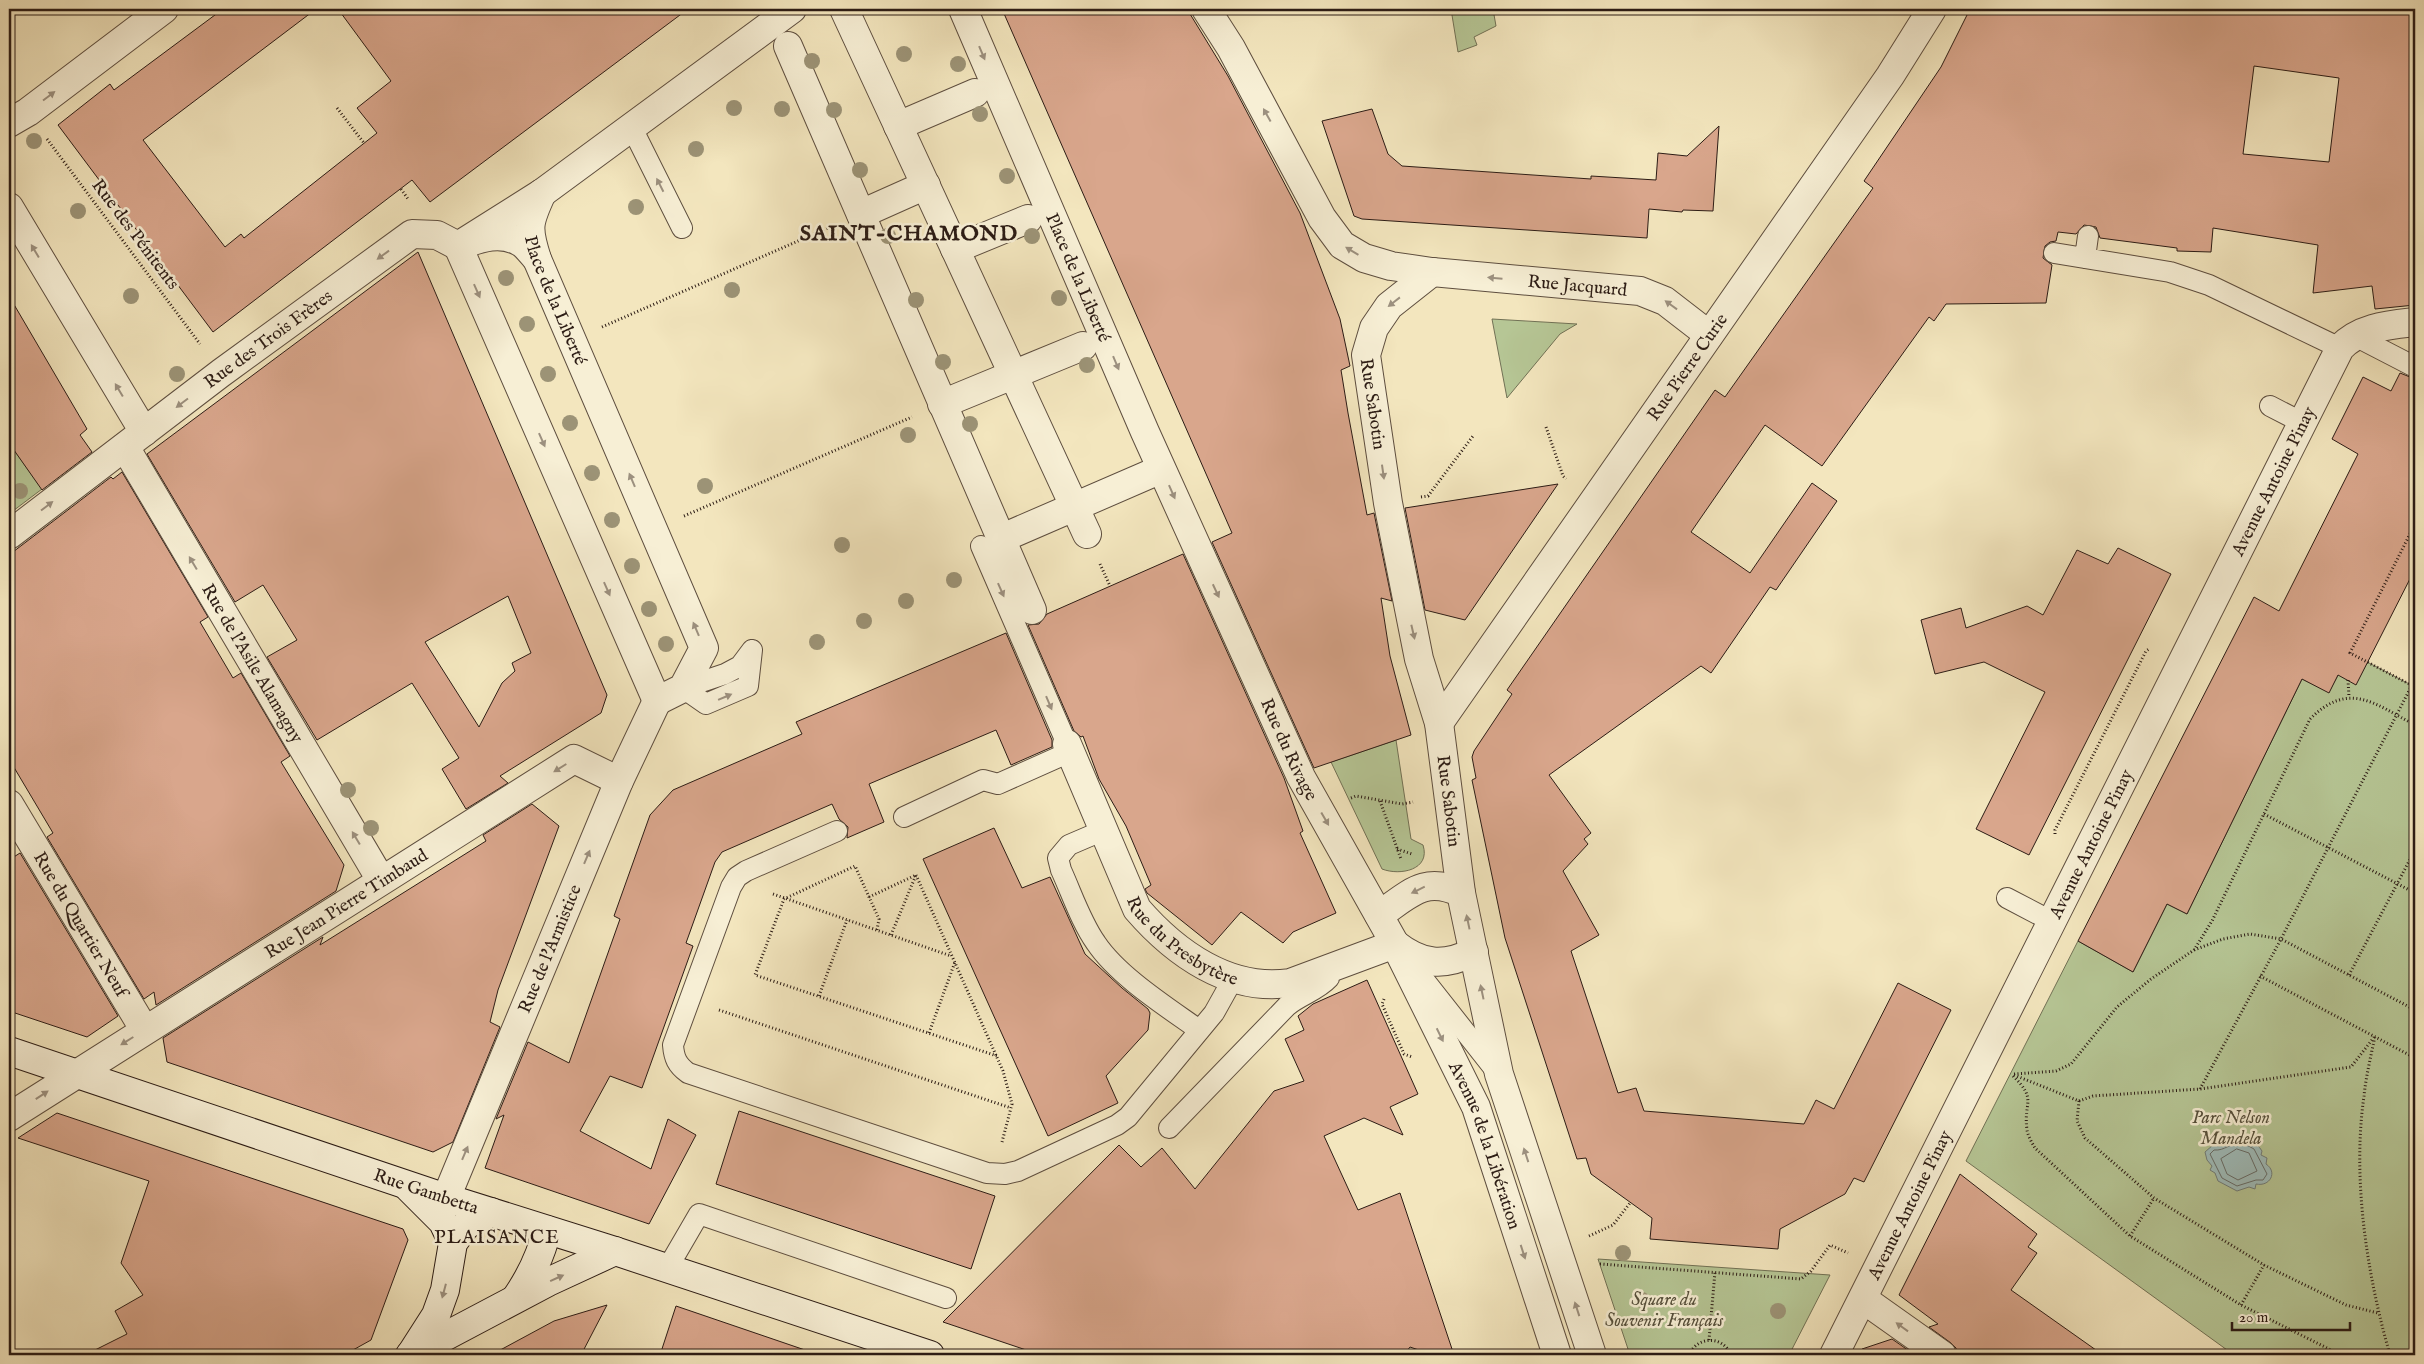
<svg xmlns="http://www.w3.org/2000/svg" width="2424" height="1364" font-family="'IM FELL English',serif">
<style>
.green{fill:#b6c695;stroke:#717155}
.water{fill:#9fbdbb;stroke:#717d79}
.lines{fill:none;stroke-linecap:round;stroke-linejoin:round}
.shore{stroke:#666c68;stroke-width:1}
.building{fill:#d9a68c;stroke:#2c1c15;fill-rule:evenodd}
.lane-casing{stroke:#5e4e3f;stroke-width:22}
.street-casing{stroke:#5e4e3f;stroke-width:30}
.secondary-casing{stroke:#2c1c15;stroke-width:30}
.path{stroke:#2c1c15;stroke-width:3;stroke-dasharray:1 2.5;stroke-linecap:butt}
.lane{stroke:#f7efd5;stroke-width:20}
.street{stroke:#f7efd5;stroke-width:28}
.secondary{stroke:#f7efd5;stroke-width:28}
.tree{fill:#9c9376}
.oneway{fill:#9c907f}
.labels{text-anchor:middle;stroke-width:5;stroke-linejoin:round;paint-order:stroke}
.street-label{font-size:18px;fill:#2c1c15;stroke:#f7efd5}
.park-label{font-size:18px;font-style:italic;fill:#554f3b;stroke:#f7efd5}
.quarter-label{font-size:20px;letter-spacing:1px;fill:#2c1c15;stroke:#f7efd5}
.district-label{font-size:22px;font-weight:bold;letter-spacing:1px;fill:#2c1c15;stroke:#f7efd5}
</style>
<rect width="100%" height="100%" fill="#f3e6be"/>
<filter id="stains"><feTurbulence type="fractalNoise" baseFrequency=".004" numOctaves="4"/><feColorMatrix values="0 0 0 0 .2 0 0 0 0 .09 0 0 0 0 .02 0 0 0 .5 -.17"/></filter>
<radialGradient id="worn" r=".72"><stop offset=".6" stop-color="#630" stop-opacity="0"/><stop offset="1" stop-color="#630" stop-opacity=".3"/></radialGradient>
<path class="green" d="M1451,9H1493L1496,26L1474,37L1477,45L1458,52Z
M1492,319L1577,324L1560,334L1507,398Z
M9,443L42,489L9,514Z
M2350,653L2415,687V1355H2234L1966,1161L2078,941L2133,972L2167,904L2187,914L2302,679L2329,692Z
M1396,740L1411,839L1423,845C1431,870 1400,876 1382,869L1331,762Z
M1598,1259L1830,1275L1789,1355H1630Z"/>
<path class="water" d="M2235,1137C2246,1137 2256,1141 2262,1151L2261,1155L2267,1158L2266,1164C2278,1172 2270,1187 2256,1184L2255,1189L2249,1187L2237,1191L2218,1181L2215,1173L2210,1170L2212,1166L2207,1160L2205,1152L2213,1145L2220,1146L2223,1140L2228,1142Z"/>
<g class="lines">
<path class="shore" d="M2241,1142L2254,1149L2267,1174L2263,1180H2256L2237,1186L2222,1178L2210,1154L2214,1150C2225,1151 2230,1143 2241,1142Z
M2237,1149L2249,1153L2257,1171L2238,1180L2227,1174L2221,1159Z"/>
</g>
<path class="building" d="M223,9H316L143,140L225,247L241,234L244,238L377,133L357,108L391,81L338,9H688L430,202L412,180L213,332L58,125L110,84L114,90Z
M1002,9H1187L1228,76L1300,213L1340,319L1350,366L1341,370L1348,413L1367,515L1374,513L1392,601L1381,598L1390,656L1411,735L1314,768L1212,542L1232,533Z
M1970,9H2415V305L2375,309L2372,286L2313,293L2318,245L2213,228L2211,252L2177,251V248L2100,238L2096,227L2084,225L2076,234L2058,232L2056,241L2050,242L2045,246L2043,258L2052,265L2046,303L1946,304L1934,321L1929,317L1822,466L1765,425L1691,532L1750,573L1812,483L1837,501L1776,590L1770,587L1711,673L1701,666L1549,775L1591,833L1584,839L1588,844L1563,871L1599,935L1571,951L1618,1093L1636,1088L1644,1111L1804,1124L1816,1100L1834,1109L1898,983L1951,1010L1864,1182L1854,1178L1845,1194L1780,1229L1778,1249L1650,1239L1652,1218L1591,1174L1586,1158L1577,1159L1505,938L1472,780L1476,778L1472,757L1474,751L1512,694L1507,690L1715,390L1725,397L1873,188L1864,181L1941,67ZM2254,66L2339,78L2329,162L2243,154Z
M1372,109L1388,154L1402,166L1591,179V176L1656,180L1658,153L1687,156L1719,126L1713,211L1683,210L1682,212L1649,209L1647,238L1362,219L1354,216L1322,121Z
M418,252L607,695L601,713L500,776L508,783L466,809L442,769L459,758L412,683L317,740L267,657L297,640L263,585L235,602L147,454ZM508,596L531,653L512,663L515,671L502,683L479,727L425,642Z
M9,296L87,429L80,435L92,452L42,490L9,443Z
M2400,373L2415,379V569L2356,685L2338,675L2329,693L2302,679L2187,914L2167,904L2133,972L2078,941L2254,597L2279,611L2358,454L2332,439L2363,377L2391,391Z
M122,472L208,617L200,622L233,678L241,673L290,756L281,762L344,865L336,891L156,1005L154,992L144,999L47,837L53,833L9,759V555L111,477L113,479Z
M1558,484L1465,620L1425,610L1405,508Z
M2118,548L2171,574L2029,855L1976,829L2045,692L1984,662L1935,674L1921,620L1961,608L1966,628L2027,606L2043,615L2077,550L2108,564Z
M1183,554L1284,778L1303,831L1300,833L1336,913L1293,932L1283,943L1241,912L1212,945L1147,893L1145,889L1151,885L1126,826L1099,779L1083,736L1081,737L1074,731L1028,625L1039,624L1047,614Z
M1006,633L1052,740V747L1011,765L996,730L869,784L884,822L847,838L848,827L839,819L832,804L722,852L715,862L686,943L693,946L642,1088L610,1076L580,1131L651,1169L668,1119L696,1135L649,1224L485,1168L504,1115L496,1119L528,1042L569,1063L620,919L614,916L650,815L673,790L802,734L796,722Z
M532,804L559,826L498,990L490,1022L500,1027L453,1142L433,1152L167,1062L163,1038L323,937L320,945L486,841L483,835Z
M994,828L1022,888L1050,877L1085,954L1122,988L1148,1009L1150,1013L1148,1030L1106,1076L1118,1103L1048,1136L923,859Z
M20,853L118,1016L87,1037L9,1011V860Z
M1367,980L1418,1094L1390,1107L1403,1135L1364,1118L1324,1136L1358,1210L1400,1193L1454,1355H1433L1410,1347L1404,1355H1041L943,1322L1119,1145L1141,1167L1162,1148L1195,1189L1274,1091L1304,1081L1285,1039L1304,1030L1298,1016L1313,1004Z
M739,1111L995,1196L971,1269L716,1184Z
M57,1113L403,1229L408,1240L371,1340L344,1355H85L127,1334L115,1311L143,1295L121,1263L149,1181L18,1138Z
M1960,1174L2037,1234L2028,1247L2037,1253L2011,1290L2103,1355H1957L1956,1348L1951,1343L1929,1327L1938,1324L1899,1295Z
M607,1305L581,1355H491L554,1321Z
M676,1306L805,1350L804,1355H660Z
M1892,1339L1915,1355H1863L1862,1349Z"/>
<g class="lines">
<defs>
<path id="lane" d="M632,128L682,228
M2054,253L2170,272L2209,285L2340,348
M2085,258L2088,236
M2355,336L2415,367
M2270,406L2303,423
M981,546L1067,744
M683,688L706,704L748,686L752,650
M683,688L725,674L740,666L752,650
M904,817L983,780L998,784L1070,752
M1104,830L1069,845L1058,858L1061,870C1072,894 1081,922 1096,943C1118,976 1167,1007 1199,1030
M837,831L746,871L737,877L731,887L673,1045C674,1058 677,1065 688,1073L987,1173L1005,1174L1018,1171L1117,1125L1128,1117L1214,1013L1233,979
M2007,898L2051,921
M1418,972L1496,1071
M1169,1128L1287,1006C1300,995 1317,991 1329,978V968
M667,1269L699,1214L946,1298"/>
<g id="street">
<path d="M844,9L1087,534"/>
<path id="s1" d="M963,9L1145,432L1301,777L1395,944L1476,1107L1557,1355"/>
<path id="s2" d="M1206,9L1231,48L1322,218L1342,245L1364,258L1391,266L1432,272L1640,291L1665,301L1709,335"/>
<path d="M788,46L1032,610"/>
<path d="M9,123L28,112L164,9"/>
<path d="M898,126L975,93"/>
<path id="s3" d="M542,193C528,223 527,228 537,259L704,648L683,688L657,701"/>
<path d="M9,207L144,432"/>
<path d="M861,214L926,185"/>
<path d="M955,249L1028,219"/>
<path d="M537,259C532,254 526,245 520,242C499,230 478,239 458,246L657,701"/>
<path id="s4" d="M1432,272L1389,306L1374,328L1366,355L1388,503L1419,659L1439,723L1461,893L1499,1074L1592,1355"/>
<path d="M942,404L1083,346"/>
<path id="s5" d="M125,447L381,880"/>
<path id="s6" d="M9,535L221,373L412,234L437,235L458,246L542,193L792,9"/>
<path d="M1000,539L1150,474"/>
<path id="s7" d="M1439,723L1890,76L1932,9"/>
<path id="s8" d="M1067,744L1137,909C1175,953 1229,992 1290,983L1395,944"/>
<path id="s9" d="M9,804L138,1019"/>
<path d="M1379,915C1409,895 1424,875 1461,893"/>
<path d="M1395,944C1422,965 1443,967 1474,952"/>
<path id="s10" d="M9,1117L574,759L619,781"/>
<path id="s11" d="M446,1198L619,781L657,701"/>
<path d="M1863,1299L1942,1355"/>
<path id="s12" d="M1834,1355L2340,348C2360,327 2388,325 2415,322"/>
</g>
<g id="secondary">
<path id="s13" d="M9,1051L446,1198L615,1251L930,1355"/>
<path d="M409,1188L443,1222L453,1243"/>
<path d="M516,1298C531,1276 541,1256 547,1230"/>
<path d="M411,1354L436,1315L445,1290L453,1243L466,1225L491,1212"/>
<path d="M410,1355L548,1282L615,1251"/>
</g>
</defs>
<use href="#lane" class="lane-casing"/>
<use href="#street" class="street-casing"/>
<use href="#secondary" class="secondary-casing"/>
<path class="path" d="M337,108L364,143
M47,139L200,344
M401,189L408,199
M602,327L830,227
M1546,427L1563,476L1566,479
M1421,497L1428,496L1473,436
M684,516L912,417
M2415,524L2350,653L2415,687
M1100,564L1110,586
M2348,680L2349,697
M1351,798L1356,796L1402,804L1413,802
M1380,801L1401,859
M2264,814L2415,893
M2055,834V830L2146,651L2149,649
M1397,849L1412,854
M916,875L1003,1071L1012,1104L1002,1142
M773,894L951,956
M869,897L916,875
M877,930L879,919L855,866L784,899L755,975L997,1056
M891,935L916,875
M2194,950L2223,939L2250,934L2281,939L2415,1010
M2349,975L2415,850
M2260,976L2415,1058
M819,996L847,920
M1384,999L1382,1004L1404,1054L1412,1057
M719,1010L1011,1108
M929,1033L955,962
M2014,1074L2056,1071L2071,1064L2117,1007L2151,979L2194,950L2212,921L2310,719C2349,680 2375,704 2415,725
M2014,1075L2079,1101L2077,1121L2085,1138L2154,1198L2264,1265L2346,1305L2378,1313
M2013,1076C2038,1100 2023,1102 2027,1130C2028,1136 2032,1143 2035,1148L2130,1236L2241,1305L2341,1355
M2200,1089L2281,939L2412,685
M2079,1101L2093,1096L2200,1089L2351,1067L2375,1036C2371,1056 2366,1076 2364,1096C2352,1179 2367,1275 2390,1355
M1589,1236L1613,1225L1630,1203
M2130,1236L2154,1198
M1600,1264L1801,1279L1811,1271L1830,1245L1848,1253
M2241,1305L2264,1265
M1709,1340L1715,1272
M1689,1355C1697,1336 1723,1335 1731,1355
M2405,1355L2415,1353"/>
<use href="#lane" class="lane"/>
<use href="#street" class="street"/>
<use href="#secondary" class="secondary"/>
</g>
<g class="tree">
<circle cx="904" cy="54" r="8"/>
<circle cx="812" cy="61" r="8"/>
<circle cx="958" cy="64" r="8"/>
<circle cx="734" cy="108" r="8"/>
<circle cx="782" cy="109" r="8"/>
<circle cx="834" cy="110" r="8"/>
<circle cx="980" cy="114" r="8"/>
<circle cx="34" cy="141" r="8"/>
<circle cx="696" cy="149" r="8"/>
<circle cx="860" cy="170" r="8"/>
<circle cx="1007" cy="176" r="8"/>
<circle cx="636" cy="207" r="8"/>
<circle cx="78" cy="211" r="8"/>
<circle cx="888" cy="236" r="8"/>
<circle cx="1032" cy="236" r="8"/>
<circle cx="506" cy="278" r="8"/>
<circle cx="732" cy="290" r="8"/>
<circle cx="131" cy="296" r="8"/>
<circle cx="1059" cy="298" r="8"/>
<circle cx="916" cy="300" r="8"/>
<circle cx="527" cy="324" r="8"/>
<circle cx="943" cy="362" r="8"/>
<circle cx="1087" cy="365" r="8"/>
<circle cx="177" cy="374" r="8"/>
<circle cx="548" cy="374" r="8"/>
<circle cx="570" cy="423" r="8"/>
<circle cx="970" cy="424" r="8"/>
<circle cx="908" cy="435" r="8"/>
<circle cx="592" cy="473" r="8"/>
<circle cx="705" cy="486" r="8"/>
<circle cx="20" cy="491" r="8"/>
<circle cx="612" cy="520" r="8"/>
<circle cx="842" cy="545" r="8"/>
<circle cx="632" cy="566" r="8"/>
<circle cx="954" cy="580" r="8"/>
<circle cx="906" cy="601" r="8"/>
<circle cx="649" cy="609" r="8"/>
<circle cx="864" cy="621" r="8"/>
<circle cx="817" cy="642" r="8"/>
<circle cx="666" cy="644" r="8"/>
<circle cx="348" cy="790" r="8"/>
<circle cx="371" cy="828" r="8"/>
<circle cx="1623" cy="1253" r="8"/>
<circle cx="1642" cy="1300" r="8"/>
<circle cx="1778" cy="1311" r="8"/>
</g>
<defs><path id="oneway-solid" d="M-6-.8H1V-3.2L6.5 0L1 3.2V.8H-6Z" transform="scale(1.25)"/></defs>
<g class="oneway">
<use href="#oneway-solid" transform="translate(982 53) rotate(67)"/>
<use href="#oneway-solid" transform="translate(49 96) rotate(-37)"/>
<use href="#oneway-solid" transform="translate(1267 115) rotate(-119)"/>
<use href="#oneway-solid" transform="translate(660 185) rotate(-117)"/>
<use href="#oneway-solid" transform="translate(35 251) rotate(-121)"/>
<use href="#oneway-solid" transform="translate(1352 251) rotate(-149)"/>
<use href="#oneway-solid" transform="translate(383 255) rotate(144)"/>
<use href="#oneway-solid" transform="translate(1495 278) rotate(-175)"/>
<use href="#oneway-solid" transform="translate(477 291) rotate(66)"/>
<use href="#oneway-solid" transform="translate(1394 302) rotate(142)"/>
<use href="#oneway-solid" transform="translate(1671 305) rotate(-144)"/>
<use href="#oneway-solid" transform="translate(1116 363) rotate(67)"/>
<use href="#oneway-solid" transform="translate(119 390) rotate(-121)"/>
<use href="#oneway-solid" transform="translate(182 403) rotate(143)"/>
<use href="#oneway-solid" transform="translate(542 440) rotate(66)"/>
<use href="#oneway-solid" transform="translate(1383 472) rotate(82)"/>
<use href="#oneway-solid" transform="translate(632 480) rotate(-113)"/>
<use href="#oneway-solid" transform="translate(1172 492) rotate(66)"/>
<use href="#oneway-solid" transform="translate(47 506) rotate(-37)"/>
<use href="#oneway-solid" transform="translate(193 563) rotate(-121)"/>
<use href="#oneway-solid" transform="translate(607 589) rotate(66)"/>
<use href="#oneway-solid" transform="translate(1001 590) rotate(66)"/>
<use href="#oneway-solid" transform="translate(1216 591) rotate(65)"/>
<use href="#oneway-solid" transform="translate(696 629) rotate(-113)"/>
<use href="#oneway-solid" transform="translate(1413 632) rotate(77)"/>
<use href="#oneway-solid" transform="translate(725 697) rotate(-23)"/>
<use href="#oneway-solid" transform="translate(1049 703) rotate(67)"/>
<use href="#oneway-solid" transform="translate(560 768) rotate(148)"/>
<use href="#oneway-solid" transform="translate(1325 819) rotate(60)"/>
<use href="#oneway-solid" transform="translate(356 838) rotate(-121)"/>
<use href="#oneway-solid" transform="translate(587 857) rotate(-67)"/>
<use href="#oneway-solid" transform="translate(1418 890) rotate(154)"/>
<use href="#oneway-solid" transform="translate(1468 922) rotate(-102)"/>
<use href="#oneway-solid" transform="translate(1482 992) rotate(-102)"/>
<use href="#oneway-solid" transform="translate(1440 1035) rotate(64)"/>
<use href="#oneway-solid" transform="translate(127 1041) rotate(148)"/>
<use href="#oneway-solid" transform="translate(42 1095) rotate(-33)"/>
<use href="#oneway-solid" transform="translate(465 1153) rotate(-67)"/>
<use href="#oneway-solid" transform="translate(1526 1155) rotate(-108)"/>
<use href="#oneway-solid" transform="translate(1523 1252) rotate(72)"/>
<use href="#oneway-solid" transform="translate(557 1278) rotate(-24)"/>
<use href="#oneway-solid" transform="translate(444 1291) rotate(105)"/>
<use href="#oneway-solid" transform="translate(1577 1309) rotate(-108)"/>
<use href="#oneway-solid" transform="translate(1902 1327) rotate(-144)"/>
</g>
<g class="labels">
<g class="street-label">
<text transform="translate(136 234) rotate(53)" y="6">Rue des Pénitents</text>
<text dy="6" stroke="none"><textPath href="#s1" startOffset="292">Place de la Liberté</textPath></text>
<text dy="6" stroke="none"><textPath href="#s2" startOffset="514">Rue Jacquard</textPath></text>
<text dy="6" stroke="none"><textPath href="#s3" startOffset="114">Place de la Liberté</textPath></text>
<text dy="6" stroke="none"><textPath href="#s6" startOffset="325">Rue des Trois Frères</textPath></text>
<text dy="6" stroke="none"><textPath href="#s7" startOffset="434">Rue Pierre Curie</textPath></text>
<text dy="6" stroke="none"><textPath href="#s4" startOffset="159">Rue Sabotin</textPath></text>
<text dy="6" stroke="none"><textPath href="#s12" startOffset="978">Avenue Antoine Pinay</textPath></text>
<text dy="6" stroke="none"><textPath href="#s5" startOffset="251">Rue de l'Asile Alamagny</textPath></text>
<text dy="6" stroke="none"><textPath href="#s1" startOffset="809">Rue du Rivage</textPath></text>
<text dy="6" stroke="none"><textPath href="#s4" startOffset="564">Rue Sabotin</textPath></text>
<text dy="6" stroke="none"><textPath href="#s12" startOffset="572">Avenue Antoine Pinay</textPath></text>
<text dy="6" stroke="none"><textPath href="#s10" startOffset="399">Rue Jean Pierre Timbaud</textPath></text>
<text dy="6" stroke="none"><textPath href="#s9" startOffset="140">Rue du Quartier Neuf</textPath></text>
<text dy="6" stroke="none"><textPath href="#s8" startOffset="235">Rue du Presbytère</textPath></text>
<text dy="6" stroke="none"><textPath href="#s11" startOffset="270">Rue de l'Armistice</textPath></text>
<text dy="6" stroke="none"><textPath href="#s1" startOffset="1252">Avenue de la Libération</textPath></text>
<text dy="6" stroke="none"><textPath href="#s13" startOffset="440">Rue Gambetta</textPath></text>
<text dy="6" stroke="none"><textPath href="#s12" startOffset="168">Avenue Antoine Pinay</textPath></text>
</g>
<g class="park-label">
<text x="2231" y="1123">Parc Nelson<tspan x="2231" dy="21">Mandela</tspan></text>
<text x="1664" y="1305">Square du<tspan x="1664" dy="21">Souvenir Français</tspan></text>
</g>
<g class="quarter-label">
<text x="497" y="1243">PLAISANCE</text>
</g>
<g class="district-label">
<text x="909" y="240">SAINT-CHAMOND</text>
</g>
</g>
<rect width="2424" height="1364" fill="none" stroke="#f3e6be" stroke-width="30"/>
<rect x="10" y="10" width="2404" height="1344" fill="none" stroke="#2c1c15" stroke-width="2.5"/>
<rect x="15" y="15" width="2394" height="1334" fill="none" stroke="#2c1c15"/>
<path d="M2232 1322v8h118v-8" fill="none" stroke="#2c1c15" stroke-width="2.5"/>
<text x="2239" y="1322" font-size="15" fill="#2c1c15" stroke="#f7efd5" stroke-width="4" paint-order="stroke">20 m</text>
<rect width="100%" height="100%" filter="url(#stains)"/>
<rect width="100%" height="100%" fill="url(#worn)"/>
</svg>
